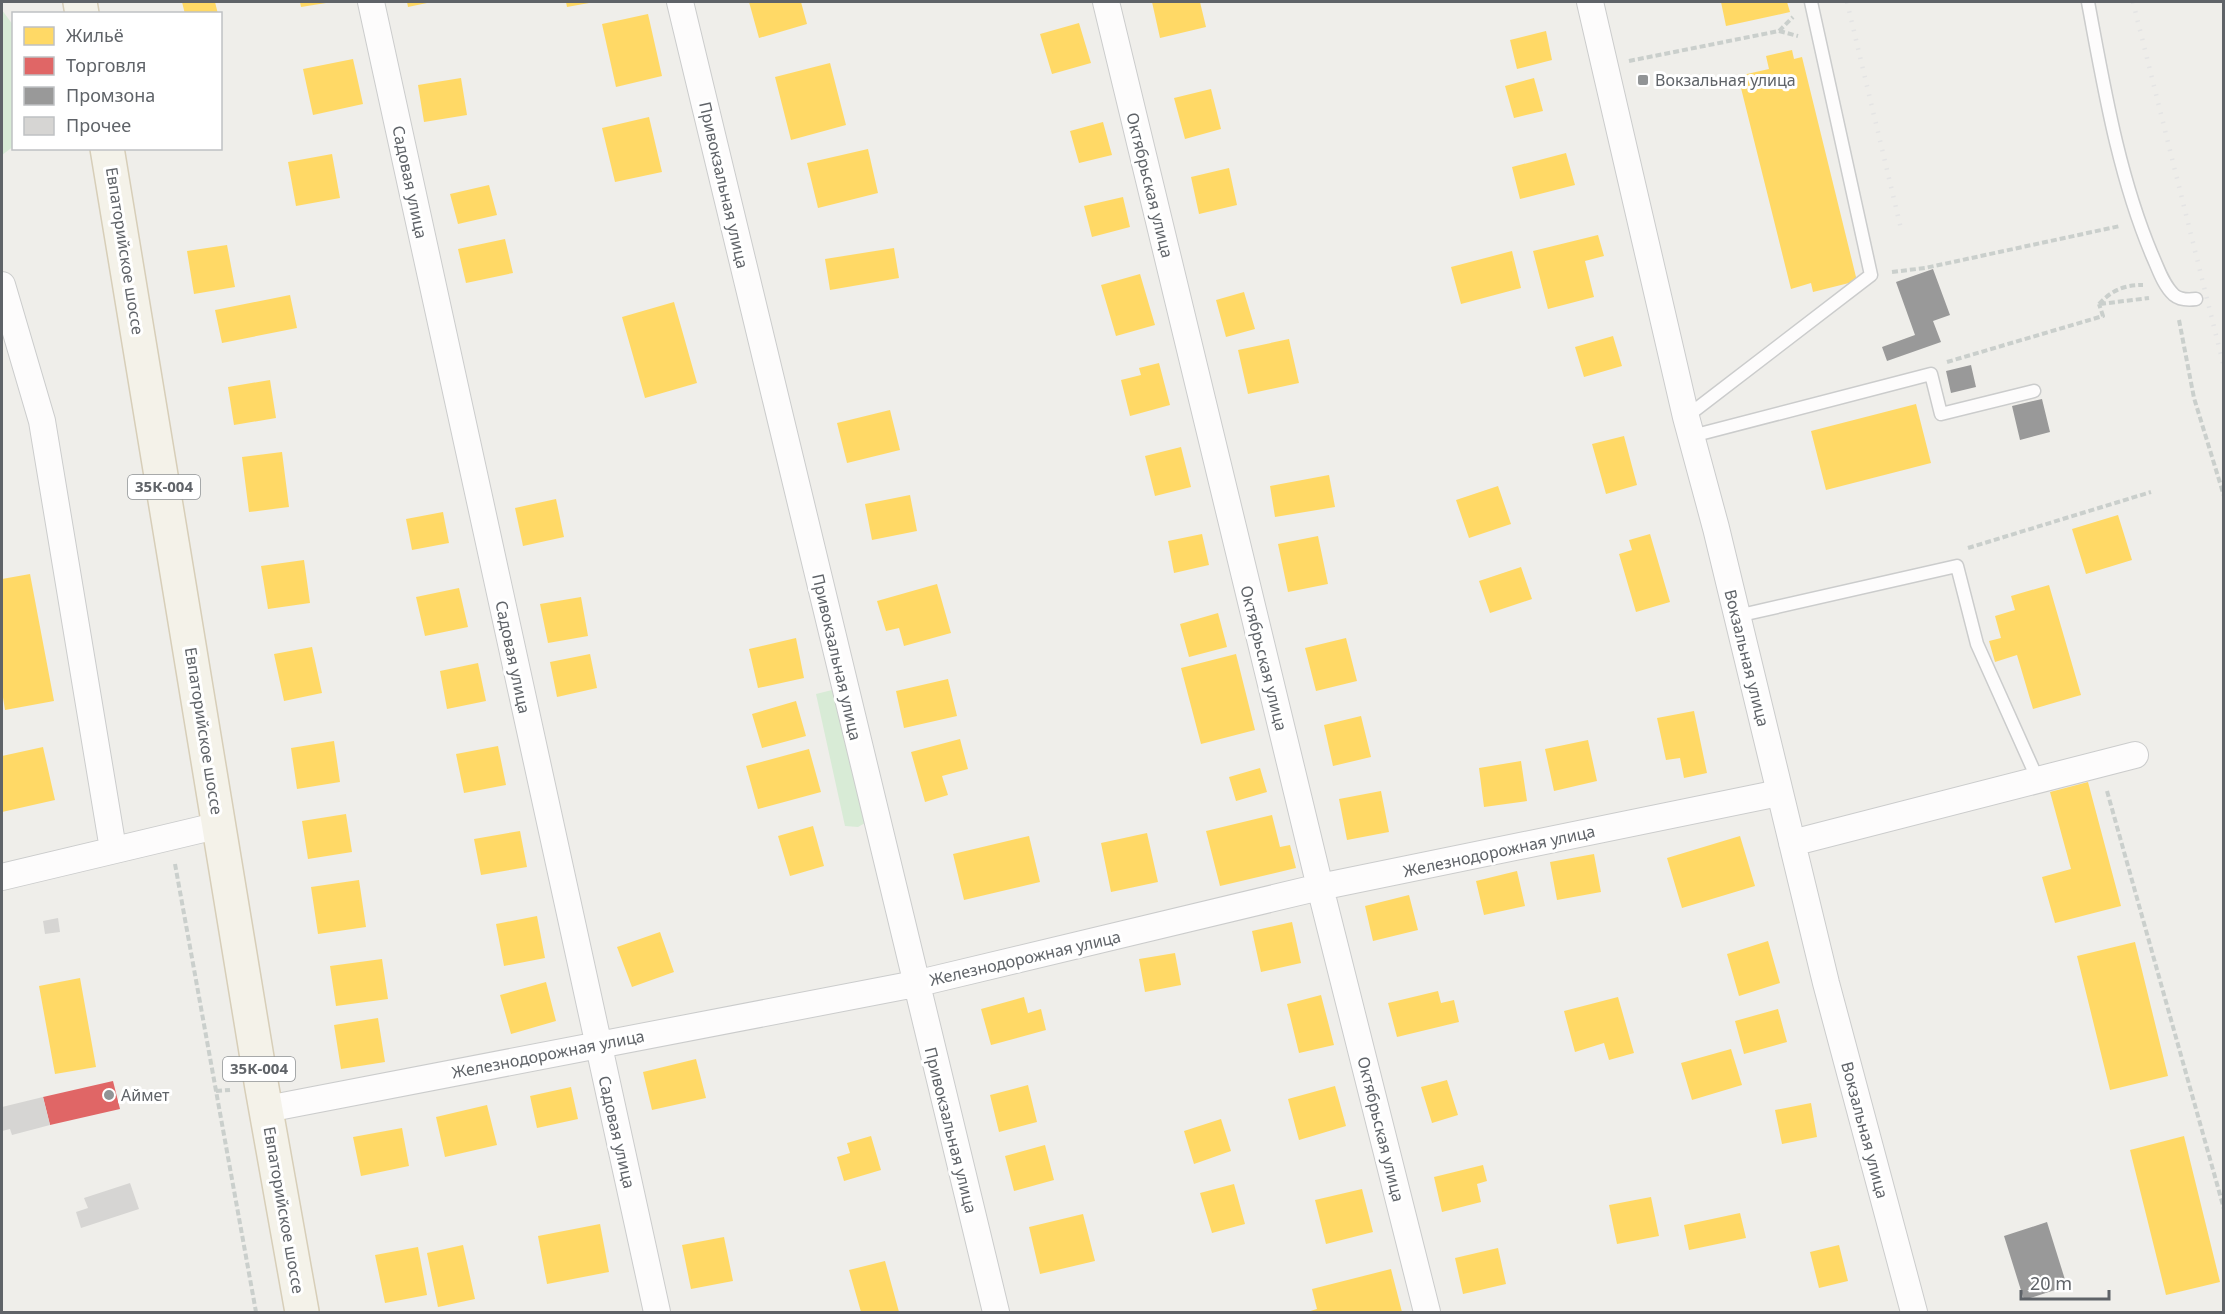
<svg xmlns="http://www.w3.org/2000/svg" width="2225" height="1314" font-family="'Noto Sans',sans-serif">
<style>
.green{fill:#d8ebd6}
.homes{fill:#ffd966}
.shops{fill:#e06666}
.industry{fill:#999}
.building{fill:#d6d5d3}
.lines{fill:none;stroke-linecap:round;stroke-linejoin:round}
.service-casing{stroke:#cbcccc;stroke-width:15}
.minor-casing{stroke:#cbcccc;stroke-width:28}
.primary-casing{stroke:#d7ceb8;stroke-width:36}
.path{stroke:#cacfcc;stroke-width:4;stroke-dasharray:6 3;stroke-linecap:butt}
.service{stroke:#fdfcfc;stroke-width:12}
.minor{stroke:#fdfcfc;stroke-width:26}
.primary{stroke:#f4f2e9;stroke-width:33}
.rail{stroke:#e4e4e4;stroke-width:4.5;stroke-dasharray:1.5 8;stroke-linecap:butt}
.poi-dot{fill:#919496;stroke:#fff;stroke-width:2}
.labels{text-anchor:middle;stroke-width:6;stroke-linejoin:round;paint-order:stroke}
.shield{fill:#fff;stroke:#8f9295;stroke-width:1.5}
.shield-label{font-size:15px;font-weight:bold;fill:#5f6368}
.poi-label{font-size:16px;fill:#5f6368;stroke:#fff;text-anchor:start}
.street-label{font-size:16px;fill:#5f6368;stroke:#fff}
</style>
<rect width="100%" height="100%" fill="#efeeea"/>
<path class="green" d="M2,10L13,25L14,146L2,155Z
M844,687L872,819L858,827L845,826L816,694Z"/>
<path class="homes" d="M182,2H215L218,14H185Z
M300,2H326V3L301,7Z
M407,2H427V3L408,7Z
M566,2H589V3L567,7Z
M749,2H801L807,24L759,38Z
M1152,2H1200L1206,27L1160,38Z
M1721,2H1787L1790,12L1726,26Z
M648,14L662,76L616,87L602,24Z
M1079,23L1091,63L1052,74L1040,34Z
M1546,31L1552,60L1517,69L1510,40Z
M1792,50L1794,59L1802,57L1857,281L1813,292L1811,283L1791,289L1738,76L1769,69L1766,56Z
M353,59L363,104L313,115L303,69Z
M830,63L846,125L791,140L775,77Z
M461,78L467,115L424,122L418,85Z
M1534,78L1543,111L1514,118L1505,86Z
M1211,89L1221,129L1185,139L1174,98Z
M649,117L662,172L615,182L602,128Z
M1103,122L1112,155L1079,163L1070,131Z
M868,149L878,193L818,208L807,163Z
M1566,153L1575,185L1520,199L1512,167Z
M332,154L340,198L296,206L288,162Z
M1229,168L1237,205L1199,214L1191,177Z
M489,185L497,215L458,224L450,194Z
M1123,197L1130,227L1092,237L1084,206Z
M1598,235L1604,256L1585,261L1594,297L1548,309L1533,251Z
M505,239L513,273L466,283L458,249Z
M227,245L235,287L194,294L187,251Z
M894,248L899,278L830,290L825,259Z
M1512,251L1521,288L1461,304L1451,267Z
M1140,274L1155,325L1116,336L1101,285Z
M1244,292L1255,329L1226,337L1216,300Z
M290,295L297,328L222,343L215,310Z
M674,302L697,383L645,398L622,317Z
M1613,336L1622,366L1584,377L1575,347Z
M1289,339L1299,383L1248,394L1238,350Z
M1159,363L1170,405L1130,416L1121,380L1141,375L1139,368Z
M270,380L276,418L234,425L228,387Z
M1916,404L1931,463L1826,490L1811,431Z
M890,410L900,450L847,463L837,423Z
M1624,436L1637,485L1606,494L1592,444Z
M1181,447L1191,487L1155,496L1145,456Z
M282,452L289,507L249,512L242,457Z
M1329,475L1335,507L1275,517L1270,486Z
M1498,486L1511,524L1469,538L1456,500Z
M910,495L917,531L872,540L865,504Z
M556,499L564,537L523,546L515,508Z
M443,512L449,543L412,550L406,519Z
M2118,515L2132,560L2086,574L2072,529Z
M1202,534L1209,565L1174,573L1168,541Z
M1650,534L1670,602L1636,612L1619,554L1632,550L1629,540Z
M1318,536L1328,584L1288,592L1278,544Z
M304,560L310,603L268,609L261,566Z
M1521,567L1532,599L1490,613L1479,581Z
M30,574L54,701L5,710L2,691V579Z
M937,584L951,633L904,646L899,628L886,631L877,601Z
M2049,585L2081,695L2033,709L2017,655L1995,662L1989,641L2001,638L1995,616L2015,610L2011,596Z
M459,588L468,627L425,636L416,597Z
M581,597L588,636L548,643L540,604Z
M1218,613L1227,647L1189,657L1180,624Z
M796,638L804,678L758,688L749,649Z
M1346,638L1357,681L1316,691L1305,648Z
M312,647L322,693L284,701L274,654Z
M590,654L597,688L557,697L550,662Z
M1236,654L1255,730L1201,744L1181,668Z
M478,663L486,701L447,709L440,671Z
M948,679L957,716L904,728L896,691Z
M796,701L806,736L762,748L752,714Z
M1694,711L1707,773L1684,778L1680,758L1666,760L1657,718Z
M1361,716L1371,757L1333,766L1324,725Z
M960,739L968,769L942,776L948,795L925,802L911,752Z
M1588,740L1597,781L1554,791L1545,749Z
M334,741L340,782L297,789L291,748Z
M498,746L506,785L464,793L456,754Z
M43,747L55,800L2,812V756Z
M809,749L821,792L758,809L746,766Z
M1521,761L1527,801L1484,807L1479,768Z
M1260,768L1267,792L1236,801L1229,777Z
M2088,782L2121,906L2055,923L2042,877L2071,869L2050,792Z
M1381,791L1389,832L1347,840L1339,799Z
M346,814L352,852L308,859L302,821Z
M1272,815L1280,847L1290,845L1296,868L1220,886L1206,831Z
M813,826L824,866L790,876L778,836Z
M520,831L527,867L481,875L474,839Z
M1147,833L1158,882L1111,892L1101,843Z
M1029,836L1040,882L964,900L953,854Z
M1740,836L1755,886L1682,908L1667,858Z
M1594,854L1601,892L1557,900L1550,862Z
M1517,871L1525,906L1484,915L1476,881Z
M359,880L366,927L318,934L311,887Z
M1409,895L1418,930L1373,941L1365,906Z
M537,916L545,958L504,966L496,924Z
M1292,922L1301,963L1261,972L1252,931Z
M660,932L674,972L632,987L617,947Z
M1768,941L1780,983L1739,996L1727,954Z
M2135,942L2168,1076L2110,1090L2077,956Z
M1175,953L1181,985L1145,992L1139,959Z
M382,959L388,999L336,1006L330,966Z
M80,978L96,1067L55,1074L39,986Z
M546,982L556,1021L511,1034L500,995Z
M1438,991L1441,1003L1454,1000L1459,1022L1397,1037L1388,1003Z
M1321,995L1334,1045L1299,1053L1287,1004Z
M1024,997L1028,1013L1041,1009L1046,1030L991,1045L981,1009Z
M1618,997L1634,1053L1609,1060L1604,1043L1575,1052L1564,1011Z
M1778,1009L1787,1042L1744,1054L1735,1021Z
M378,1018L385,1062L341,1069L334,1025Z
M1731,1049L1742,1085L1692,1100L1681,1063Z
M696,1059L706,1098L652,1110L643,1072Z
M1447,1080L1458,1115L1432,1123L1421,1087Z
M1028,1085L1037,1122L999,1132L990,1095Z
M1335,1086L1346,1126L1299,1140L1288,1099Z
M571,1087L578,1119L537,1128L530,1096Z
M1811,1103L1817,1137L1782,1144L1775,1110Z
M487,1105L497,1145L445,1157L436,1117Z
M1221,1119L1231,1151L1194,1164L1184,1131Z
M402,1128L409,1166L361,1176L353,1137Z
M871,1136L881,1170L844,1181L837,1157L850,1153L847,1143Z
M2184,1136L2220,1282L2166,1295L2130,1150Z
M1045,1145L1054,1180L1014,1191L1005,1156Z
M1483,1165L1487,1181L1477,1184L1481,1202L1442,1212L1434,1177Z
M1234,1184L1245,1224L1212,1233L1200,1193Z
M1362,1189L1373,1232L1326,1244L1315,1200Z
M1651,1197L1659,1236L1617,1244L1609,1205Z
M1740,1213L1746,1238L1689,1250L1684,1225Z
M1083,1214L1095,1261L1040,1274L1029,1227Z
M600,1224L609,1272L547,1284L538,1236Z
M724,1237L733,1281L691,1289L682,1245Z
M463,1245L475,1299L438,1307L427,1253Z
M1839,1245L1848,1281L1819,1288L1810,1252Z
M418,1247L427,1295L385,1303L375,1255Z
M1498,1248L1506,1284L1463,1294L1455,1258Z
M885,1261L899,1312H861L849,1270Z
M1391,1269L1402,1312H1307L1317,1309L1312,1289Z"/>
<path class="shops" d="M113,1081L120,1109L50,1125L43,1097Z"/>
<path class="industry" d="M1933,269L1950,315L1933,321L1941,342L1887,361L1882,347L1915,335L1896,282Z
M1971,365L1976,387L1951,393L1946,371Z
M2042,399L2050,432L2020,440L2012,406Z
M2047,1222L2067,1286L2024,1300L2004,1236Z"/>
<path class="building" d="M58,918L60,932L45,934L43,921Z
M43,1097L50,1125L12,1135L10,1129L2,1131V1107Z
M130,1183L139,1209L81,1228L76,1212L88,1208L84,1198Z"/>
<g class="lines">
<defs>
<path id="service" d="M2088,2C2104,87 2118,174 2152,255C2158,268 2163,285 2174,295C2180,300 2188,300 2196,299
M1686,417L1871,275L1811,2
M1692,436L1931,374L1941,414L2034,391
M1737,616L1957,566L1977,644L2038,780"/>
<path id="minor" d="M371,2L657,1312
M680,2L996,1312
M1106,2L1320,887L1427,1312
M1590,2L1686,417L1716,528L1826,983L1914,1312
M2,285L42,421L113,849
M1792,843L2135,755
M2,877L220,825
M267,1109L915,984L1320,887L1779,793"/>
<path id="primary" d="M80,2L82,14
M107,148L262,1088L302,1312"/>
</defs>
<use href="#service" class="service-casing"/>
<use href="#minor" class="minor-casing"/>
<use href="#primary" class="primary-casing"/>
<path class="path" d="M1779,31L1798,36
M1629,61L1779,31L1793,17
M1892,272L1925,268L2120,226
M2099,304C2112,290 2124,285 2143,285
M2100,304L2149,298
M2179,320L2194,398L2224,496
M1947,362L2103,316L2099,304
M1968,548L2151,492
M2107,791L2224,1209
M175,864L256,1312
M216,1091L230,1090"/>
<use href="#service" class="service"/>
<use href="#minor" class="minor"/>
<use href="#primary" class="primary"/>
<path class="rail" d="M1847,2L1902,233
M2133,2L2224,367"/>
</g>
<g class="poi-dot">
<rect x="1637" y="74" width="12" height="12" rx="3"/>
<circle cx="109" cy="1095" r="6"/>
</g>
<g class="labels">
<g class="shield">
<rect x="128" y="475" width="72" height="24" rx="4.5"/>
<rect x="223" y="1057" width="72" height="24" rx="4.5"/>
</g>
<g class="shield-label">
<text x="164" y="492">35К-004</text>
<text x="259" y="1074">35К-004</text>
</g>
<g class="poi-label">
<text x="1655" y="86">Вокзальная улица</text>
<text x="121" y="1101">Аймет</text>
</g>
<g class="street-label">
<text transform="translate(410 182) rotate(78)" y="6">Садовая улица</text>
<text transform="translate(724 185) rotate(77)" y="6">Привокзальная улица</text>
<text transform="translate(1150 185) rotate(76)" y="6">Октябрьская улица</text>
<text transform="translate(125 251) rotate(81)" y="6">Евпаторийское шоссе</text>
<text transform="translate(513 657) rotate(78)" y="6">Садовая улица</text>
<text transform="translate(837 657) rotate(77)" y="6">Привокзальная улица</text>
<text transform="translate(1264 658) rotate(76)" y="6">Октябрьская улица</text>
<text transform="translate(1747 658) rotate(76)" y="6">Вокзальная улица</text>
<text transform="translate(204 731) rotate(81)" y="6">Евпаторийское шоссе</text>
<text transform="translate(1499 851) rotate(-12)" y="6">Железнодорожная улица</text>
<text transform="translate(1025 958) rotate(-13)" y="6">Железнодорожная улица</text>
<text transform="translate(548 1054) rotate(-11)" y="6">Железнодорожная улица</text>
<text transform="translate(1381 1129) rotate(76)" y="6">Октябрьская улица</text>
<text transform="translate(951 1130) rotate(76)" y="6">Привокзальная улица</text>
<text transform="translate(1865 1130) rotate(75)" y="6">Вокзальная улица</text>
<text transform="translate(617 1132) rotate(77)" y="6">Садовая улица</text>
<text transform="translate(284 1210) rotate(80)" y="6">Евпаторийское шоссе</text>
</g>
</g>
<rect width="2225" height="1314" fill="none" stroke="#5f6368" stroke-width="6"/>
<rect x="12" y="12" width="210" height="138" fill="#ffffff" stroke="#bfc1c3" stroke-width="1.5"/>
<rect x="24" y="27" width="30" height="18" fill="#ffd966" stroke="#bfc1c3" stroke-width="1.5"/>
<text x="66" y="42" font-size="18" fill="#5f6368">Жильё</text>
<rect x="24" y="57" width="30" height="18" fill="#e06666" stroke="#bfc1c3" stroke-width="1.5"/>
<text x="66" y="72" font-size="18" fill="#5f6368">Торговля</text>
<rect x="24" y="87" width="30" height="18" fill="#999999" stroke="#bfc1c3" stroke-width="1.5"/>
<text x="66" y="102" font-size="18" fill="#5f6368">Промзона</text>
<rect x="24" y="117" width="30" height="18" fill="#d6d5d3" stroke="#bfc1c3" stroke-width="1.5"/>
<text x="66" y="132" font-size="18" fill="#5f6368">Прочее</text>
<path d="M2021 1290v9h88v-9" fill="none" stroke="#5f6368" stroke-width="3"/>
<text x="2030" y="1290" font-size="18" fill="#5f6368" stroke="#ffffff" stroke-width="4.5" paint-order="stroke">20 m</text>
</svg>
